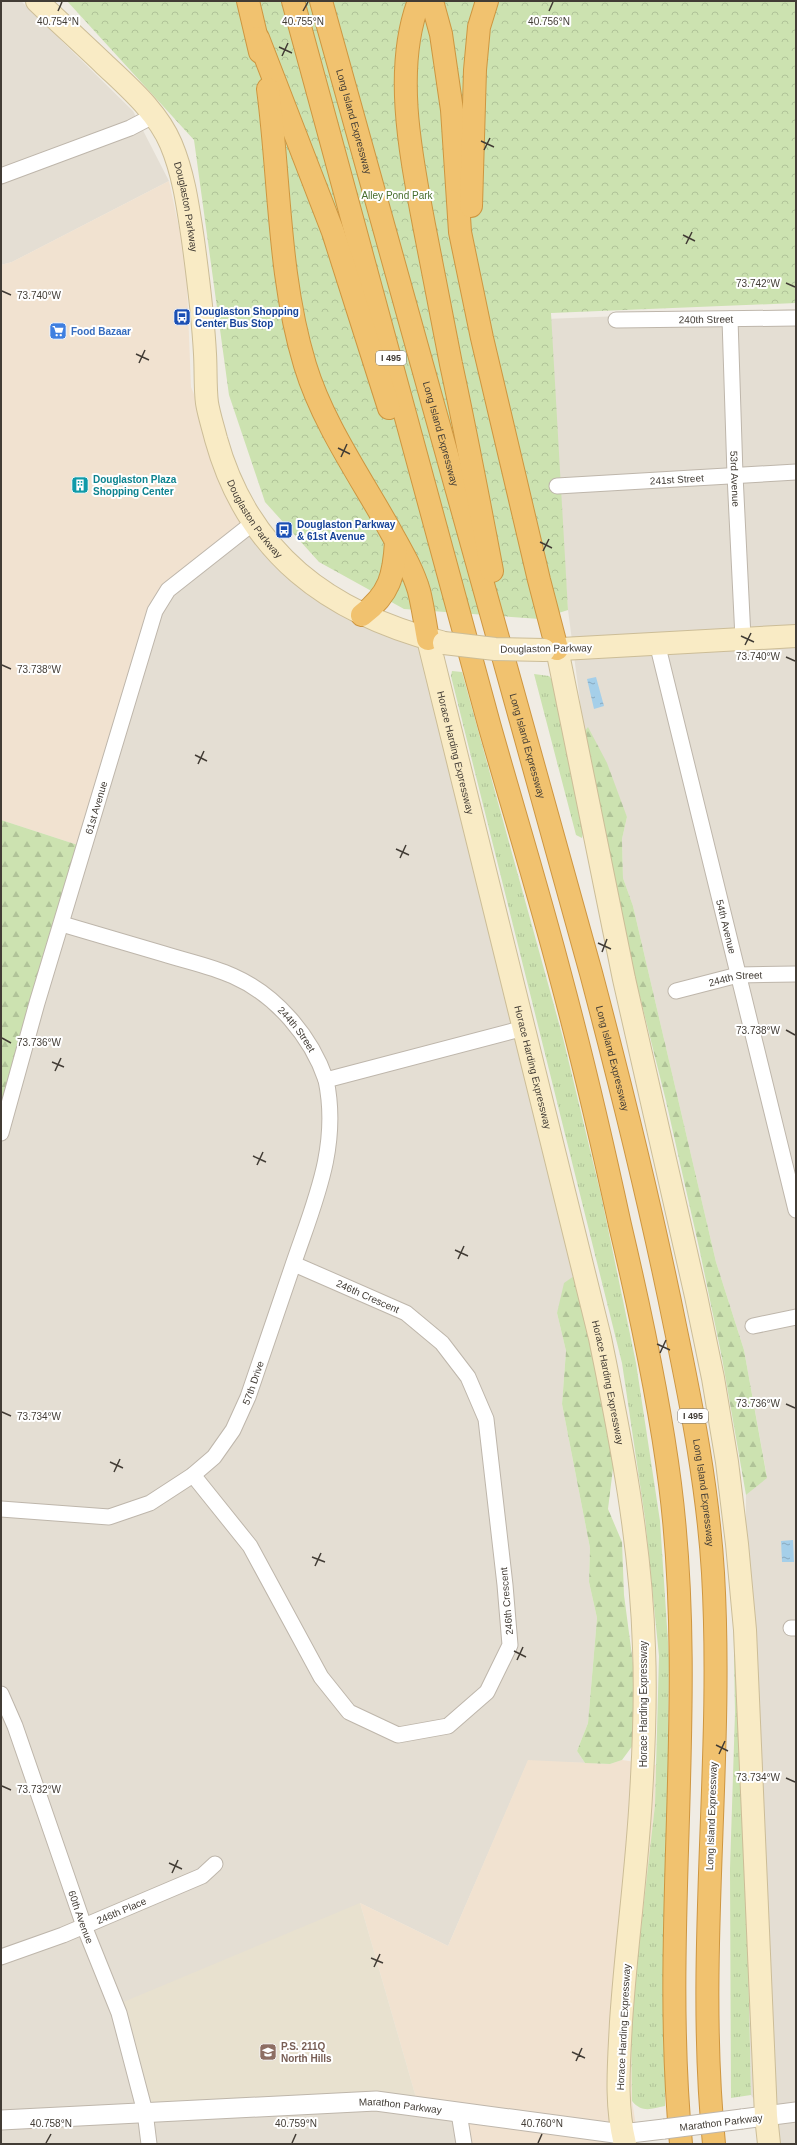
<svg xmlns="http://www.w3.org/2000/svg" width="797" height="2145" font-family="Arial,sans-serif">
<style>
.residential{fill:#e4ded3}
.commercial{fill:#f1e2d0}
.education{fill:#e8e1cf}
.grass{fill:url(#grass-tufts)}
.forest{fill:url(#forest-firs)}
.park{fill:url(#park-crowns)}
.water{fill:url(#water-ripples)}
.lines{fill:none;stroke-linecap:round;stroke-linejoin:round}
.minor-casing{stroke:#beb6ab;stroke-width:17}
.tertiary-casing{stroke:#beb6ab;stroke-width:21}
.secondary-casing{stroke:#ccbd97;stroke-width:24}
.motorway-casing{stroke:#ce9640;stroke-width:24}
.minor{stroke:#fff;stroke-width:15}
.tertiary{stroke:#fff;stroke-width:19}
.secondary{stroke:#f9ebc5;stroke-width:22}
.motorway{stroke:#f1c26f;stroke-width:22}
.tertiary-bridge-casing{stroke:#beb6ab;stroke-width:21;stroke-linecap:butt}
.secondary-bridge-casing{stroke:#ccbd97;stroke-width:24;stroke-linecap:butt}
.tertiary-bridge{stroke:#fff;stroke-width:19}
.secondary-bridge{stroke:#f9ebc5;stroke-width:22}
.ticks{fill:none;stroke:#423c35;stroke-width:1.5}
.labels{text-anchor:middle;stroke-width:4;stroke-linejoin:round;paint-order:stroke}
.shield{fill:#fff;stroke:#7b7672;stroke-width:1}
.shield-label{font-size:9px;font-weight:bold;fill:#423c35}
.street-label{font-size:10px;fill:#423c35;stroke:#fff}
.park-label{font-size:10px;fill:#486e2e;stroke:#fff}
.transit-label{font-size:10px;font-weight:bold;fill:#164399;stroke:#fff;text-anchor:start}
.shop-label{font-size:10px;font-weight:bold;fill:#366cbe;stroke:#fff;text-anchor:start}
.culture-label{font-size:10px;font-weight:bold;fill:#0d838f;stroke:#fff;text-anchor:start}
.education-label{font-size:10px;font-weight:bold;fill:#785e54;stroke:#fff;text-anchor:start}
.ticks-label{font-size:10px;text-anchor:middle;fill:#423c35;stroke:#fff;stroke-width:4;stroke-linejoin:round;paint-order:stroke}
</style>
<defs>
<pattern id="grass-tufts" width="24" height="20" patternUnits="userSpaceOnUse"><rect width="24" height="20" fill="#cce2b0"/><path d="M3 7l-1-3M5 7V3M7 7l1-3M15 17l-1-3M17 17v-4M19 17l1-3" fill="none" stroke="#b0c398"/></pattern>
<pattern id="forest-firs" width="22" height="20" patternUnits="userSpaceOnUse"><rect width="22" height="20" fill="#cce2b0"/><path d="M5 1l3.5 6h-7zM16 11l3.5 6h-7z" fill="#b0c398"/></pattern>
<pattern id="park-crowns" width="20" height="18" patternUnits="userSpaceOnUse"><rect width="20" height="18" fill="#cce2b0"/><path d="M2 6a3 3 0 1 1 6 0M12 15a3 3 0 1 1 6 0" fill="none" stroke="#b0c398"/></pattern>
<pattern id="water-ripples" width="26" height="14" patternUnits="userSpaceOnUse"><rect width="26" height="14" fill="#a5cfe9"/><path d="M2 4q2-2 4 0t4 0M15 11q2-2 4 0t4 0" fill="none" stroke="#88a9be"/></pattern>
</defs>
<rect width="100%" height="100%" fill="#f0ece4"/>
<path class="residential" d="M1,1H21L133,111L169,181L12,262L1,265Z
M796,309V2144H769L766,2117L751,2095L744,1767L746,1495L767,1477L744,1350L716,1262L633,906L623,878L622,839L627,817L584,732L568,610L546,319Z
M252,523L298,579L425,642L574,1276L557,1313L566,1351L562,1404L590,1548L589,1582L597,1618L588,1723L577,1751L585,1763L528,1761L448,1946L360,1903L376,2102L460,2114L464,2144H1V1120L155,611Z"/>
<path class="commercial" d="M169,181L186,261L191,387L234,491L253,523L168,590L84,847L1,820V265L12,262Z
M528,1760L610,1764L622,1760L656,1765L655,1805L650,1859L637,1962L632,2101L639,2144H464L460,2114L419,2108L360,1903L448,1946Z"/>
<path class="education" d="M360,1903L419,2108L146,2110L121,2003Z"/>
<path class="grass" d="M452,671L462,672L563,1038L601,1195L636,1363L660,1521L669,1657L665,2106C651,2109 642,2113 632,2101L631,2017L655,1805L659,1656L645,1518L622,1363L451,676Z
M534,674L549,676L552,680L583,833L582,838L576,835Z
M733,1592L744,1767L751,2095L731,2098L730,1869L735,1713Z"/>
<path class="forest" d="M588,727L607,763L627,817L622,839L623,878L633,906L716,1262L744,1350L767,1478L746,1495L722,1358L700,1252L666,1101L626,941L584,732Z
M1,820L84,847L1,1120Z
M574,1276L587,1314L614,1460L608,1509L622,1542L624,1595L634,1671L633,1745L622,1760L610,1764L585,1763L577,1751L588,1723L597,1618L589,1582L590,1548L562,1404L566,1351L557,1313L564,1283Z"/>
<path class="park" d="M67,1H796V303L551,313L568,610L540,619L404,609L319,562L265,502L229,395L194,140Z"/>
<path class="water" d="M596,677L604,706L594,709L587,679Z
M793,1540L794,1562H782L781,1541Z"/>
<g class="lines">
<defs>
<g id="minor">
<path d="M1,176L130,128L153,116"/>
<path id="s1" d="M730,319L735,475L743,638"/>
<path id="s2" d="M616,320L796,318"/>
<path id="s3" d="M557,486L796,472"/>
<path id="s4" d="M657,643L796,1210"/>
<path id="s5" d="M62,924C96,934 130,944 164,954C186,961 211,966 233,976C276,995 311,1036 326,1080L524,1028"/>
<path id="s6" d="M676,991L738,975L796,974"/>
<path id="s7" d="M1,1133L37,1003L155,611L168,590L253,523"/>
<path d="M753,1326L796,1317"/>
<path d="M193,1475L250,1546L321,1677L349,1712L398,1735L448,1726L487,1692L510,1645L505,1585L486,1419L468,1377L442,1343L406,1313L294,1264"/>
<path id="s8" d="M1,1509L109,1517L150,1503L193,1475L214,1457L233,1430L248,1397C263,1353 278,1309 293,1265C314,1203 340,1147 326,1080"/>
<path d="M791,1628H796"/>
<path id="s9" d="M1,1694L15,1726L84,1926L119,2013L145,2112L149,2144"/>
<path id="s10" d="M1,1957L63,1935L202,1876L215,1864"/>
<path d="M459,2113L464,2144"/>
</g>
<g id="tertiary">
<path d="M742,2119L796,2112"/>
<path id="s11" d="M1,2120L376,2101L622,2134L664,2129"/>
</g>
<g id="secondary">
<path id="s12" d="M37,1C59,22 81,42 103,63C128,87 157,111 171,144C184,175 188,207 193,240C198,277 203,316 205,354C206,370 205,387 207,403C209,415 213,427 216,439C248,554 329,613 441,642"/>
<path id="s13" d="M428,639L600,1338C621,1440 641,1544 644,1648C646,1697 644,1746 641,1795C637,1871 626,1946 621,2022C619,2063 615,2104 625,2144"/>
<path d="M557,649L624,979L696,1296L713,1378L727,1462L737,1544L745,1630L766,2116L769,2144"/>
<path d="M544,650L796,636"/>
</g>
<g id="motorway">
<path d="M248,1L260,52"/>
<path d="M293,1C359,242 422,484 489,724C513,809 539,893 561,978C583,1060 602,1142 620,1225C640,1310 659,1397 670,1484C698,1703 660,1924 681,2144"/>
<path id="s14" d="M321,1L591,973C622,1090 651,1207 675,1326C692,1407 708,1490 713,1573C724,1763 695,1954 714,2144"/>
<path d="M419,1C393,69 411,156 424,225C433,271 442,317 451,364C466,433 479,502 492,571"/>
<path d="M432,1L441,34L452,110L460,232L482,338L539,580L557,649"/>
<path d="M258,38L333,232L389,408"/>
<path d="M268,89C280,180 278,276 305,365C322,421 357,472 386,523C398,545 412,567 419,591C423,607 425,623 428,639"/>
<path d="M471,206L475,70L479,27L487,1"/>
<path d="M362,615C390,594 394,575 396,542"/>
</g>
</defs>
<use href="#minor" class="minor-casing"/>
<use href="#tertiary" class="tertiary-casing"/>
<use href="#secondary" class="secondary-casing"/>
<use href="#motorway" class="motorway-casing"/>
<use href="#minor" class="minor"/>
<use href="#tertiary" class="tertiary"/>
<use href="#secondary" class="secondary"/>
<use href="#motorway" class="motorway"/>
<defs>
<path id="tertiary-bridge" d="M664,2129L742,2119"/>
<path id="secondary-bridge" d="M444,643L495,649L544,650"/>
</defs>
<use href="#tertiary-bridge" class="tertiary-bridge-casing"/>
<use href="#secondary-bridge" class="secondary-bridge-casing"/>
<use href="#tertiary-bridge" class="tertiary-bridge"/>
<use href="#secondary-bridge" class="secondary-bridge"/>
</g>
<path class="ticks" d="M58,11L62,2M303,11L308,2M549,11L553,2M279,47L292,53M282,56L288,43M481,141L494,147M484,150L490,138M683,235L695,241M686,244L692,232M786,283L795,287M2,291L11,295M136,354L149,360M139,363L145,350M338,448L350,454M341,457L347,444M540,542L552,548M543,551L549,539M741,636L754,642M745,645L751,633M786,657L795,661M2,665L11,669M195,755L207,761M198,764L204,751M396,849L409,855M400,858L406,845M598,943L611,949M602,952L607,939M786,1030L795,1035M2,1038L11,1043M52,1062L64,1067M55,1071L61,1058M253,1156L266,1162M257,1165L263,1152M455,1250L468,1256M458,1259L464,1246M657,1344L670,1350M660,1353L666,1340M786,1404L795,1408M2,1412L11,1416M110,1462L123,1468M114,1472L120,1459M312,1557L325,1562M315,1566L321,1553M514,1651L526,1657M517,1660L523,1647M716,1745L728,1751M719,1754L725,1741M786,1778L795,1782M2,1786L11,1790M169,1863L182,1869M172,1873L178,1860M371,1958L383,1963M374,1967L380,1954M572,2052L585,2058M576,2061L582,2048M46,2143L51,2134M292,2143L296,2134M538,2143L542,2134"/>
<defs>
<symbol id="bus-square" viewBox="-11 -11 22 22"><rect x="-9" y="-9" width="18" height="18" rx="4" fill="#1a4fb4" stroke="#fff"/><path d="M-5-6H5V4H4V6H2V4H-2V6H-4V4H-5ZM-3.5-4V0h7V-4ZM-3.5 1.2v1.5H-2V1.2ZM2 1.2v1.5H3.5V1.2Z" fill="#fff"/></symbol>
<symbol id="supermarket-square" viewBox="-11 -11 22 22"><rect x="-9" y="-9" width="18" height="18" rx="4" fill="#3f7fe0" stroke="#fff"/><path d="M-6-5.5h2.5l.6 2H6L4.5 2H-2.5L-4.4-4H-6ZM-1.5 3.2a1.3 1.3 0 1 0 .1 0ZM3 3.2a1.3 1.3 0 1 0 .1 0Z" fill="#fff"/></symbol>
<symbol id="building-square" viewBox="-11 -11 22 22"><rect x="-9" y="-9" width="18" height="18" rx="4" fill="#0f9aa8" stroke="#fff"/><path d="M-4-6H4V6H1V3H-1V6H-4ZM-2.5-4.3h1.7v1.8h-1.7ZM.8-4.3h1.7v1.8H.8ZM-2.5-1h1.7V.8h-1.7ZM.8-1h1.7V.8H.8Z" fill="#fff"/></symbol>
<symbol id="school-square" viewBox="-11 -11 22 22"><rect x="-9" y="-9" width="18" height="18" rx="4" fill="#8d6e63" stroke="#fff"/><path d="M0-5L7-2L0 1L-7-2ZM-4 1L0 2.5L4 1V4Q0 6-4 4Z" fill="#fff"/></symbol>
</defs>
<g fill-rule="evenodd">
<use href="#bus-square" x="172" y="307" width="20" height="20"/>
<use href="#supermarket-square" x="48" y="321" width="20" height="20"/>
<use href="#building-square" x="70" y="475" width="20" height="20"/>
<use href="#bus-square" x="274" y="520" width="20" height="20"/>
<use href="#school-square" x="258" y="2042" width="20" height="20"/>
</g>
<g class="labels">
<g class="shield">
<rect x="376" y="351" width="30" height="14" rx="3"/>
<rect x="678" y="1409" width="30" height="14" rx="3"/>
</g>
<g class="shield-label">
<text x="391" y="361">I 495</text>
<text x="693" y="1419">I 495</text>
</g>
<g class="street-label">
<text dy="4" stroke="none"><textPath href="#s14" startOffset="125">Long Island Expressway</textPath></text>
<text dy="4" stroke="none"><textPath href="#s12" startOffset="262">Douglaston Parkway</textPath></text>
<text dy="4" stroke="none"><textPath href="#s2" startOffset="90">240th Street</textPath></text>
<text dy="4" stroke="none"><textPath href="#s14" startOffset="449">Long Island Expressway</textPath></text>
<text dy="4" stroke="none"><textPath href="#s3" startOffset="120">241st Street</textPath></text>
<text dy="4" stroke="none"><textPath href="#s1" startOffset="160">53rd Avenue</textPath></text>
<text dy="4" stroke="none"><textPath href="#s12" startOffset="586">Douglaston Parkway</textPath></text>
<text transform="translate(546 648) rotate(-1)" y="4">Douglaston Parkway</text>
<text dy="4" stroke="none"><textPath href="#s14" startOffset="773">Long Island Expressway</textPath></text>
<text dy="4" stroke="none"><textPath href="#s13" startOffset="117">Horace Harding Expressway</textPath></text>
<text dy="4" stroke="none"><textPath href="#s7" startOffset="339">61st Avenue</textPath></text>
<text dy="4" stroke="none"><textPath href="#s4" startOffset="292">54th Avenue</textPath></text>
<text dy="4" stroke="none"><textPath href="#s6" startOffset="61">244th Street</textPath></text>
<text dy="4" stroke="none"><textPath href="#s5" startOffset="263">244th Street</textPath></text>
<text dy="4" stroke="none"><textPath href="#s14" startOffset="1097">Long Island Expressway</textPath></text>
<text dy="4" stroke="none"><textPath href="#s13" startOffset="441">Horace Harding Expressway</textPath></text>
<text transform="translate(368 1296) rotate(24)" y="4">246th Crescent</text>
<text dy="4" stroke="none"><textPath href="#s8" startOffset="315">57th Drive</textPath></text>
<text dy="4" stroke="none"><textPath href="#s13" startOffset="765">Horace Harding Expressway</textPath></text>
<text dy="4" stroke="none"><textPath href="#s14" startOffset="1541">Long Island Expressway</textPath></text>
<text transform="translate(506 1601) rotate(-95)" y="4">246th Crescent</text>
<text transform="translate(643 1704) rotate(-90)" y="4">Horace Harding Expressway</text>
<text transform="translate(711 1816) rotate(-88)" y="4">Long Island Expressway</text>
<text dy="4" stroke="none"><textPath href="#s10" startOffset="129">246th Place</textPath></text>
<text dy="4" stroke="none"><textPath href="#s9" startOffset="237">60th Avenue</textPath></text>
<text transform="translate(623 2027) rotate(-87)" y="4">Horace Harding Expressway</text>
<text dy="4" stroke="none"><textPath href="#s11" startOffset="400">Marathon Parkway</textPath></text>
<text transform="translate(721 2122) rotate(-7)" y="4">Marathon Parkway</text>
</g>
<g class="park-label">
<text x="397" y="199">Alley Pond Park</text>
</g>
<g class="transit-label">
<text x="195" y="315">Douglaston Shopping<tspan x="195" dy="12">Center Bus Stop</tspan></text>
<text x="297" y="528">Douglaston Parkway<tspan x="297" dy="12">&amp; 61st Avenue</tspan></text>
</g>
<g class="shop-label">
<text x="71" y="335">Food Bazaar</text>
</g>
<g class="culture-label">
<text x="93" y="483">Douglaston Plaza<tspan x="93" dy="12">Shopping Center</tspan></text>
</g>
<g class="education-label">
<text x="281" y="2050">P.S. 211Q<tspan x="281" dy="12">North Hills</tspan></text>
</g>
</g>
<g class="ticks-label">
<text x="58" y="25">40.754°N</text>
<text x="303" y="25">40.755°N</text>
<text x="549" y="25">40.756°N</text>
<text x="758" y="287">73.742°W</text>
<text x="39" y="299">73.740°W</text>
<text x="758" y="660">73.740°W</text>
<text x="39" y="673">73.738°W</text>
<text x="758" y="1034">73.738°W</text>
<text x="39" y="1046">73.736°W</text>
<text x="758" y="1407">73.736°W</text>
<text x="39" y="1420">73.734°W</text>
<text x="758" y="1781">73.734°W</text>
<text x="39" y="1793">73.732°W</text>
<text x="51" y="2127">40.758°N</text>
<text x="296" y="2127">40.759°N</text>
<text x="542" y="2127">40.760°N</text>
</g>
<rect width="797" height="2145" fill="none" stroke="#423c35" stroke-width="4"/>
</svg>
